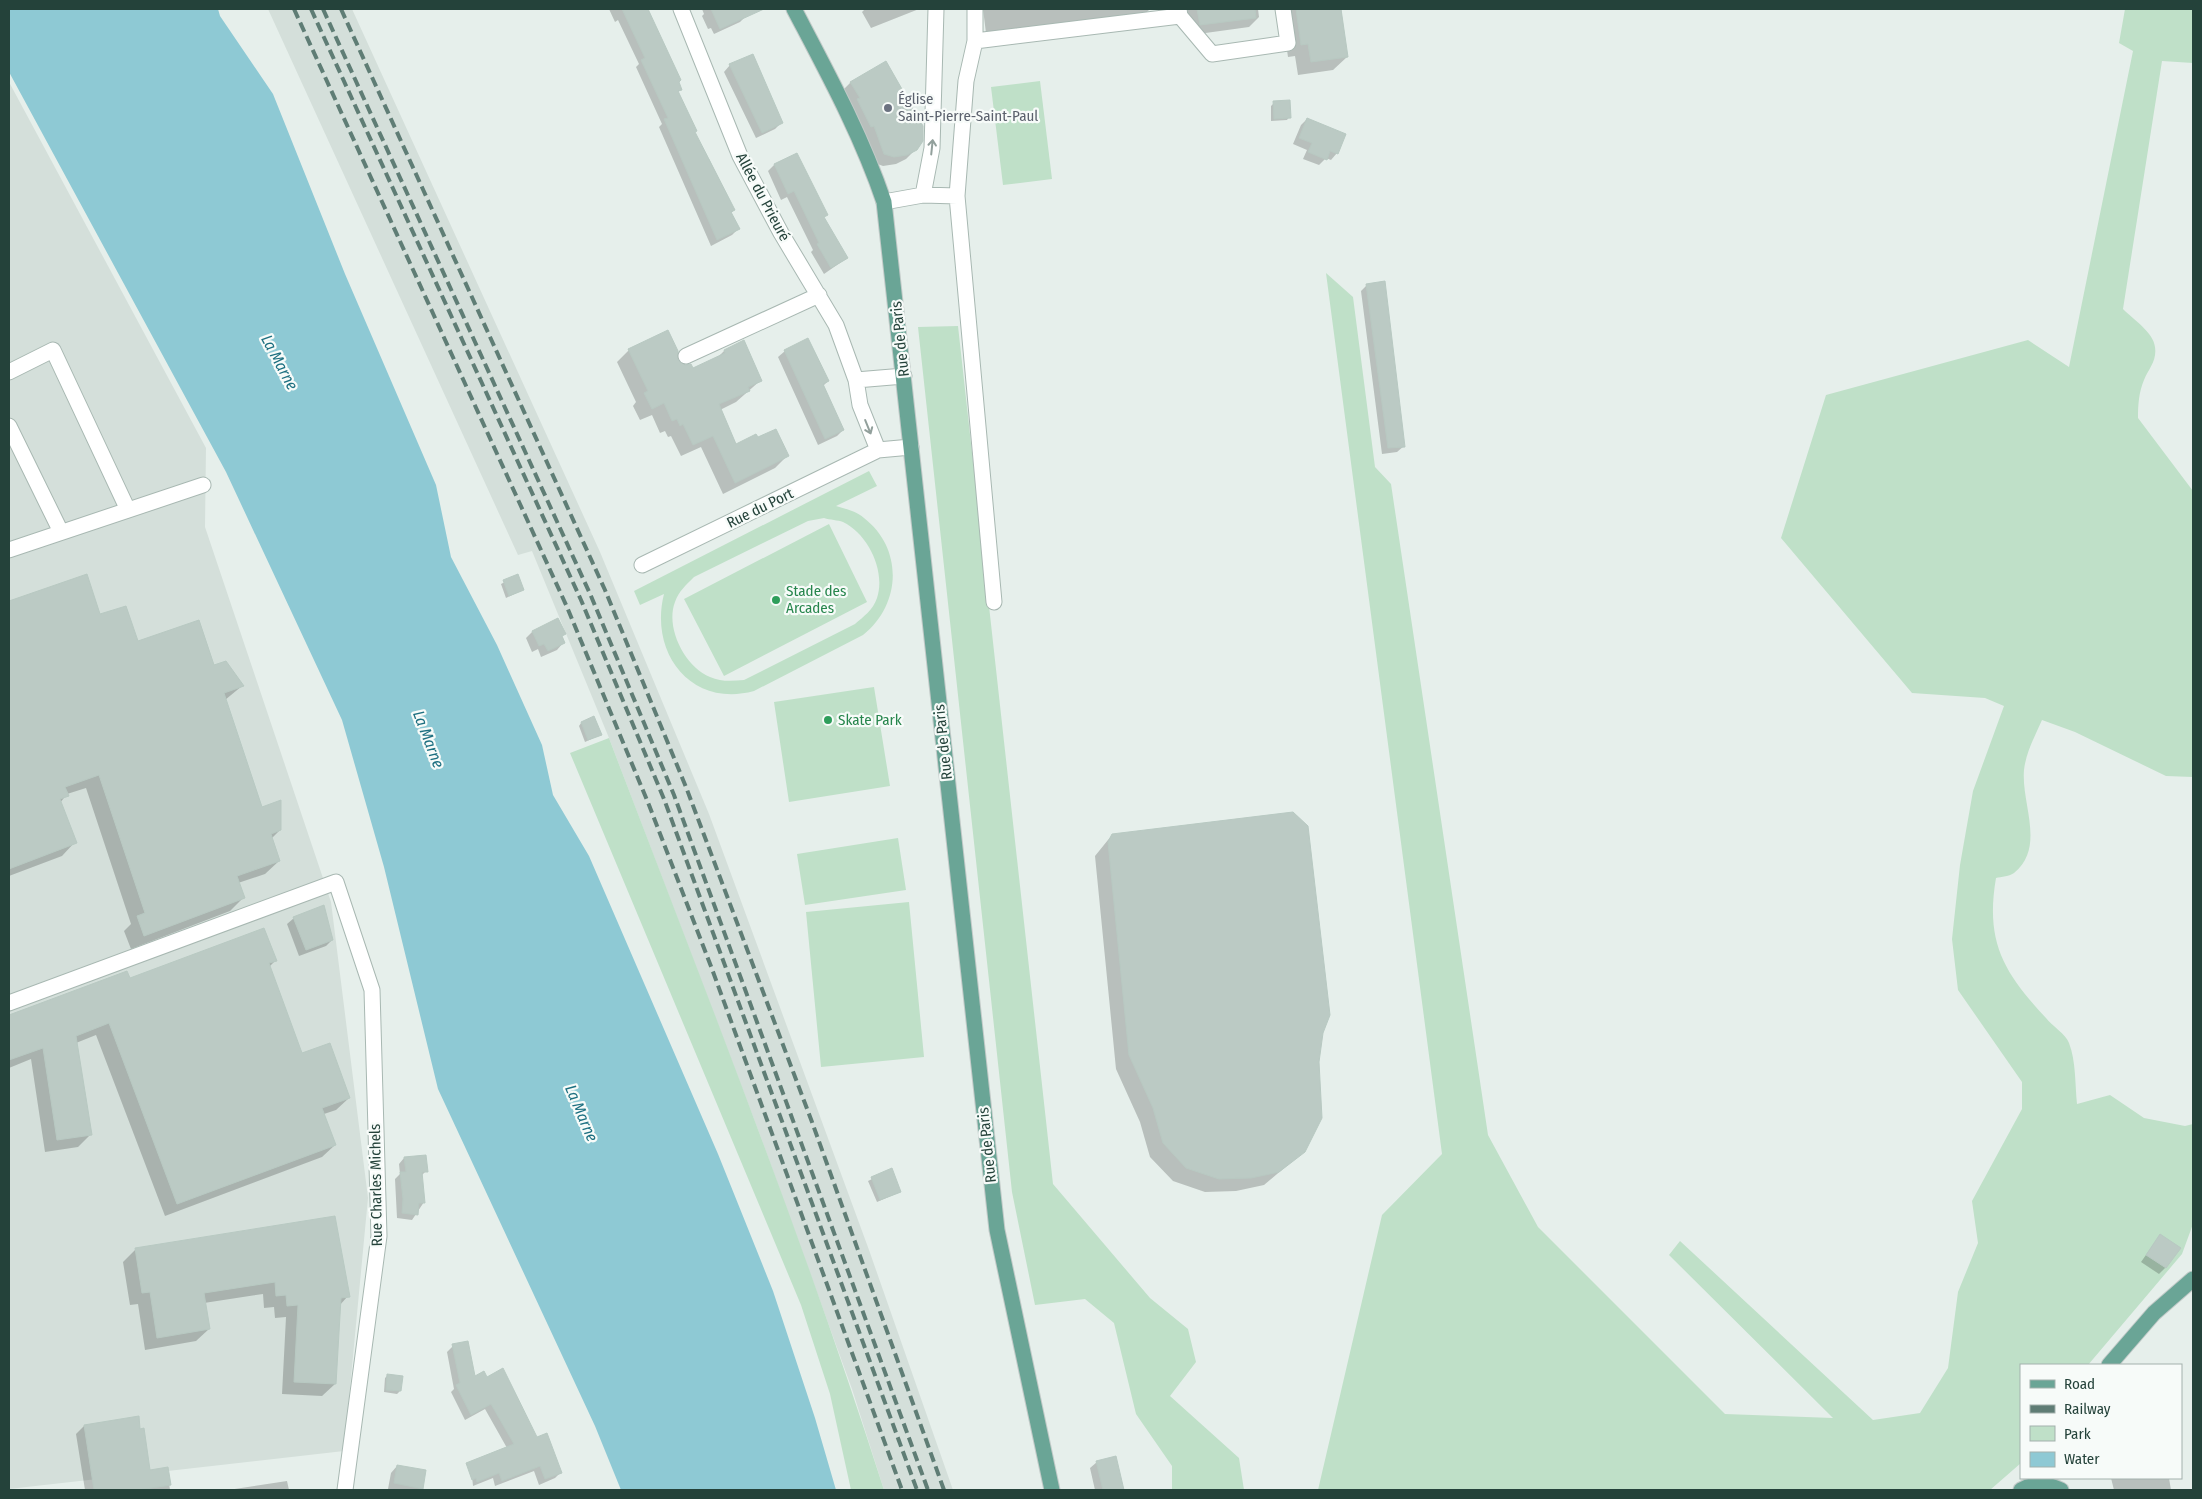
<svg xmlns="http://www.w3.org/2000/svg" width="2202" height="1499" font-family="'Fira Sans Condensed',sans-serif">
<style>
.built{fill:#d4dfda}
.green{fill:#bfe0c8;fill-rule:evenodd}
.water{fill:#8ec9d4}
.shadow{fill:#0003}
.building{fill:#bbcac4;stroke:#b8c9c2}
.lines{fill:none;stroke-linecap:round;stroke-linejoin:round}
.minor-casing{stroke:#a8b8b2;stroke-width:17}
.major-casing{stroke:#c2cac8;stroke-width:17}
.minor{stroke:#fff;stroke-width:15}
.major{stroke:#6aa596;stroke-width:15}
.rail{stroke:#5f7d75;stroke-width:4;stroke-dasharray:10 5;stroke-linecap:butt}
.oneway{stroke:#92a09c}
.worship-dot{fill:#6b7280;stroke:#f7fbf9;stroke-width:2}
.leisure-dot{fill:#2e9e5b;stroke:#f7fbf9;stroke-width:2}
.labels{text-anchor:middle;stroke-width:4.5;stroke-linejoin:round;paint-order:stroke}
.worship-label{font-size:15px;fill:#5b616d;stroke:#f7fbf9;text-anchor:start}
.street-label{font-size:15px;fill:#24423a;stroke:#f7fbf9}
.leisure-label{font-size:15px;fill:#27864d;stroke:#f7fbf9;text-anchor:start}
.water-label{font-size:16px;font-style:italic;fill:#1c6f80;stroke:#f7fbf9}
</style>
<rect width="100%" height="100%" fill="#e6efeb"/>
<path class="built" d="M268,9H352L600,552L709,814L869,1250L953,1490H884L852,1389L760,1135L609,738L532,551L518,555Z
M9,82L206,448L205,527L331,902L368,1198L344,1451L9,1489Z"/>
<path class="green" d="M2125,9H2193V63L2162,61L2123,309C2133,319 2154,333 2155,347C2157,361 2149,368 2144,380C2139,392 2138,404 2138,418L2193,491V777L2166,776L2075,732L2042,720C2035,736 2026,752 2024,770C2021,804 2046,847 2014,873C2010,876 2001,877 1996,878C1985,942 2004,973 2046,1018C2052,1026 2066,1034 2069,1043C2076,1061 2075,1084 2077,1104L2110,1095L2144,1118L2185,1126L2193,1124V1224L2182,1254L2088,1365H2021V1463L1990,1490H1318L1382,1215L1442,1154L1326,273L1353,297L1375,467L1391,484L1488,1135L1538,1227L1725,1414L1833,1418L1669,1255L1680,1241L1873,1420L1920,1413L1948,1368L1958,1292L1978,1243L1972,1201L2022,1109V1082L1958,990L1952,939L1960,865L1973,791L2004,706L1985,698L1912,693L1781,538L1826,395L2028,340L2069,367L2133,51L2119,43Z
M1040,81L1052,179L1003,185L991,87Z
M958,326L1053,1184L1150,1298L1188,1329L1196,1362L1170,1396L1239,1458L1244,1490H1172V1466L1136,1414L1114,1323L1085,1299L1035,1305L1012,1192L918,327Z
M869,471L877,486L836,506C846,509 856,511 864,518C904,549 901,605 863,635L754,691C691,708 649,653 664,594L640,605L634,591ZM824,518C830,520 838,520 843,522C868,534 886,571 877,598C873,610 863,617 855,624L744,680C732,681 721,682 710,677C685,667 665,628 675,602C679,591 686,585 694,577L808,521Z
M829,524L867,602L724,676L684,599Z
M874,687L890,786L789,802L774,702Z
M609,738C704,988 803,1236 884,1490H851L830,1394L801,1305L570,753Z
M898,838L906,890L805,905L797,854Z
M909,902L924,1057L821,1067L806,912Z"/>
<path class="water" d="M9,9H218L220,16L273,94L345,274L436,485L451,557L497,645L542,745L553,795L589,856L718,1154L773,1291L815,1418L836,1490H621L595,1426L438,1089L384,867L342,720L226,472L9,72Z"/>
<path class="shadow" d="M609,9H642L681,89L677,93L707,160L709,159L734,210L731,213L738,229L732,235L711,246L659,127L662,124L636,67L639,64L618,20L615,22Z
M702,9H742L746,16L740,22L714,34L711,28L708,29L702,16L704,14Z
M865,9H919L871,28L862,12Z
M983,9H1150L1142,17L986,33Z
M1187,9H1258L1259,17L1249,27L1191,35Z
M1281,9H1341L1347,57L1333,70L1298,75L1295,56L1288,57Z
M885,63L916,149L906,159L896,164L883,166L875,163L840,93L850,83Z
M730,65L781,123L775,129L756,138L724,72Z
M1274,103L1289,117L1287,120L1271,121V106Z
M1307,119L1337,153L1331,160L1326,158L1319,165L1303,159L1307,150L1293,144L1301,125Z
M796,154L826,215L823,218L847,258L824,274L811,252L813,250L787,197L781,200L768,171L774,165Z
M1367,285L1404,446L1397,452L1382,454L1361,291Z
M629,350L676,361L693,369L717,358L724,351L761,380L736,402L720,410L736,445L788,455L775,468L723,494L701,447L681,456L671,436L668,437L665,431L660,433L652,415L640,420L633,406L636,402L617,362Z
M785,351L828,381L823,386L843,430L837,436L818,445L778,357Z
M86,576L99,616L137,642L213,667L242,686L225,700L261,809L280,830L271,839L279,861L265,874L238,883L244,897L230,911L131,949L124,931L131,924L86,788L67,794L60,803L75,842L62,856L9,876V602Z
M517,576L523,590L506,598L501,584Z
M532,632L561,637L563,643L557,650L541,657L538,649L532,652L526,638Z
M581,723L600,735L585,742L579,726Z
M1112,835L1304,1151L1264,1185L1236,1191L1205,1192L1173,1181L1150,1157L1140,1122L1116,1069L1095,856Z
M294,918L332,940L326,946L299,956L287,924Z
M275,961L269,967L301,1054L349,1098L336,1110L324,1114L335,1145L322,1157L165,1216L96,1035L76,1043L90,1135L78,1147L45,1152L31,1059L9,1068V1016L126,973L129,980Z
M404,1158L426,1171L421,1176L424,1202L412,1220L397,1218L395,1179L400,1174L399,1164Z
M891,1170L900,1192L877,1202L868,1181Z
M2160,1235L2166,1267L2159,1274L2141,1262Z
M136,1249L348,1296L339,1306L335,1384L322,1396L282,1394L286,1317L275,1318L274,1307L264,1308L263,1294L204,1303L209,1329L196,1341L145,1350L138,1304L130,1305L123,1262Z
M453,1346L474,1377L486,1379L536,1438L561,1472L555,1478L539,1485L534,1471L495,1486L493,1478L473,1486L471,1466L507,1448L485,1409L465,1420L451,1392L454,1389L447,1352Z
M388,1375L400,1391L397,1394L384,1392L385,1378Z
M84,1426L149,1472L167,1469L170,1490H85L76,1434Z
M1115,1458L1123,1490H1095L1090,1468L1097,1462Z
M397,1466L422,1488L420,1490L388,1489L391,1473Z
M2111,1478H2169L2171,1490H2114Z
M287,1481L289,1490H228Z"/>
<path class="building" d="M622,9H648L681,80L679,82L682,90L678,91L697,131L695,132L735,210L731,212L740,229L717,240L664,119L668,118L641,60L645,58Z
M711,9H764L720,29Z
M1197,9H1255L1256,18L1200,25Z
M1296,9H1341L1348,57L1311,62L1308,44L1301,45Z
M753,54L783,123L762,133L729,64Z
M886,61L923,126V141L917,150L907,155L894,157L884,154L874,126L871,127L857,99L860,98L850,82Z
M1290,100L1291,118L1274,119L1273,101Z
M1307,118L1346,134L1338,154L1330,151L1327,160L1308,152L1312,143L1299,138Z
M797,153L828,215L824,217L848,258L831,268L817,244L819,243L794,191L788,194L774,164Z
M1385,281L1405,447L1388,448L1366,284Z
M668,330L678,351V360L685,365L691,364L693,368L725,353L724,350L744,340L762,381L748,387L750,391L719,404L736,444L756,434L758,437L776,429L789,456L735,483L713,436L693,445L683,424L680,426L677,419L672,421L664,403L652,409L644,393L648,391L628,349Z
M808,338L829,381L823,384L844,430L825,439L784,350Z
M87,574L100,614L126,606L138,641L199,620L214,665L226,661L244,686L224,693L262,807L281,800V830L271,834L280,861L237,876L245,898L144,936L137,916L145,913L99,775L65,787L69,796L60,799L77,843L9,869V601Z
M518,574L524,590L509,596L503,580Z
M558,618L566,634L562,636L565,643L548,651L544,644L539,646L532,631Z
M594,716L602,735L588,740L581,722Z
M1293,812L1308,826L1330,1015L1323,1033L1319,1062L1322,1118L1305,1152L1279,1172L1251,1178L1219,1179L1186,1168L1163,1143L1153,1108L1129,1055L1108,842L1112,834Z
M324,905L333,940L306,950L293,917Z
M264,928L277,961L269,963L302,1053L330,1043L350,1098L322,1108L336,1145L177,1204L109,1023L76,1036L92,1135L57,1140L43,1048L9,1060V1015L127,971L130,978Z
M426,1155L428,1172H422L425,1203H419L418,1215L402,1213L403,1199L400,1172H406L404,1157Z
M892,1168L901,1192L880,1200L871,1177Z
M335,1216L350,1297L341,1298L336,1384L294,1382L298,1305L287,1306L286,1295L276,1296L275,1282L204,1293L210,1329L157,1338L150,1292L142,1293L135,1248Z
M2160,1234L2181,1248L2166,1268L2146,1255Z
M468,1341L475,1376L484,1371L487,1377L503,1368L537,1437L547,1433L562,1473L545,1479L540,1466L502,1481L499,1473L477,1482L476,1478L472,1480L466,1463L514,1444L491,1404L471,1415L456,1385L460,1383L452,1344Z
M387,1374L403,1376L401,1391L386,1390Z
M139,1416L140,1429L144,1428L150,1470L168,1467L171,1485L139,1490H94L84,1425Z
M1116,1456L1124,1490H1103L1096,1461Z
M397,1465L426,1470L423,1489L394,1483Z"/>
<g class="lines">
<defs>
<path id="minor" d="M681,9L740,156L781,233L836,325L856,380L860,405L878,450L911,447
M975,9V41L966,81L957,196L994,602
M1180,16L1212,54L1288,43L1283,9
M975,41L1180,16L1179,9
M923,195L932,148L936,9
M884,202L923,195L957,196
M686,356L819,295
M9,372L53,350L128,510
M856,380L904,376
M9,426L61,532
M9,550L203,485
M642,565L878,450
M9,1003L336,882L372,990L379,1236L345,1490"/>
<path id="major" d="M794,9C827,72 861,134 884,202L997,1230L1052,1490
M2109,1365L2154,1313L2193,1279
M2021,1490C2035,1482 2047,1483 2061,1490"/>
</defs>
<use href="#minor" class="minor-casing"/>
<use href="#major" class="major-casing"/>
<use href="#minor" class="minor"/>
<use href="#major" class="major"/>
<path class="rail" d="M294,9L567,607L649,805L712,969L902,1490
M311,9L581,600L664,799L917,1490
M323,9L591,596L674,795L928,1490
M341,9L605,590L686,787L812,1122L944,1490"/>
</g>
<defs><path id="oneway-shaft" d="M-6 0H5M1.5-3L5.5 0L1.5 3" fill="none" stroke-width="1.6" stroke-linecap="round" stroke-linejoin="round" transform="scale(1.25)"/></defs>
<g class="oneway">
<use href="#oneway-shaft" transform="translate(932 147) rotate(-84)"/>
<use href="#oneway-shaft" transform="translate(868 427) rotate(68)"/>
</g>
<circle class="worship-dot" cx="888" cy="108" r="5"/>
<g class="leisure-dot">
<circle cx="776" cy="600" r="5"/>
<circle cx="828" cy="720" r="5"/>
</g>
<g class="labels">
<g class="worship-label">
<text x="898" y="104">Église<tspan x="898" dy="17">Saint-Pierre-Saint-Paul</tspan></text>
</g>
<g class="street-label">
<text transform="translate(763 197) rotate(62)" y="5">Allée du Prieuré</text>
<text transform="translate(900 339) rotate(-96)" y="5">Rue de Paris</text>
<text transform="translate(760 508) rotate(-26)" y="5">Rue du Port</text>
<text transform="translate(943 742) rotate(-96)" y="5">Rue de Paris</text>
<text transform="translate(987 1145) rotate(-96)" y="5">Rue de Paris</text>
<text transform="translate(376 1185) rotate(-91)" y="5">Rue Charles Michels</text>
</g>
<g class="leisure-label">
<text x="786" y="596">Stade des<tspan x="786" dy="17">Arcades</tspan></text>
<text x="838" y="725">Skate Park</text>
</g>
<g class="water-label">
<text transform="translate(280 362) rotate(62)" y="6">La Marne</text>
<text transform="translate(429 739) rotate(69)" y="6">La Marne</text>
<text transform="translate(582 1113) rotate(67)" y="6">La Marne</text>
</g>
</g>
<rect width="2202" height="1499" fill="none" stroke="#24423a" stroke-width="20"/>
<rect x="2020" y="1364" width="162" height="115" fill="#f7fbf9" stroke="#a3b1ad"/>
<rect x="2030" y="1380" width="25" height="8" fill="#6aa596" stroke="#a3b1ad"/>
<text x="2064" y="1389" font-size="15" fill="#24423a">Road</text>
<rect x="2030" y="1405" width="25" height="8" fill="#5f7d75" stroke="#a3b1ad"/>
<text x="2064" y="1414" font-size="15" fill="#24423a">Railway</text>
<rect x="2030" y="1426" width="25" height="15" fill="#bfe0c8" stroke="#a3b1ad"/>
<text x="2064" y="1439" font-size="15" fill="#24423a">Park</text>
<rect x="2030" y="1452" width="25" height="15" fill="#8ec9d4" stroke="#a3b1ad"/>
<text x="2064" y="1464" font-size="15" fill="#24423a">Water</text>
</svg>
